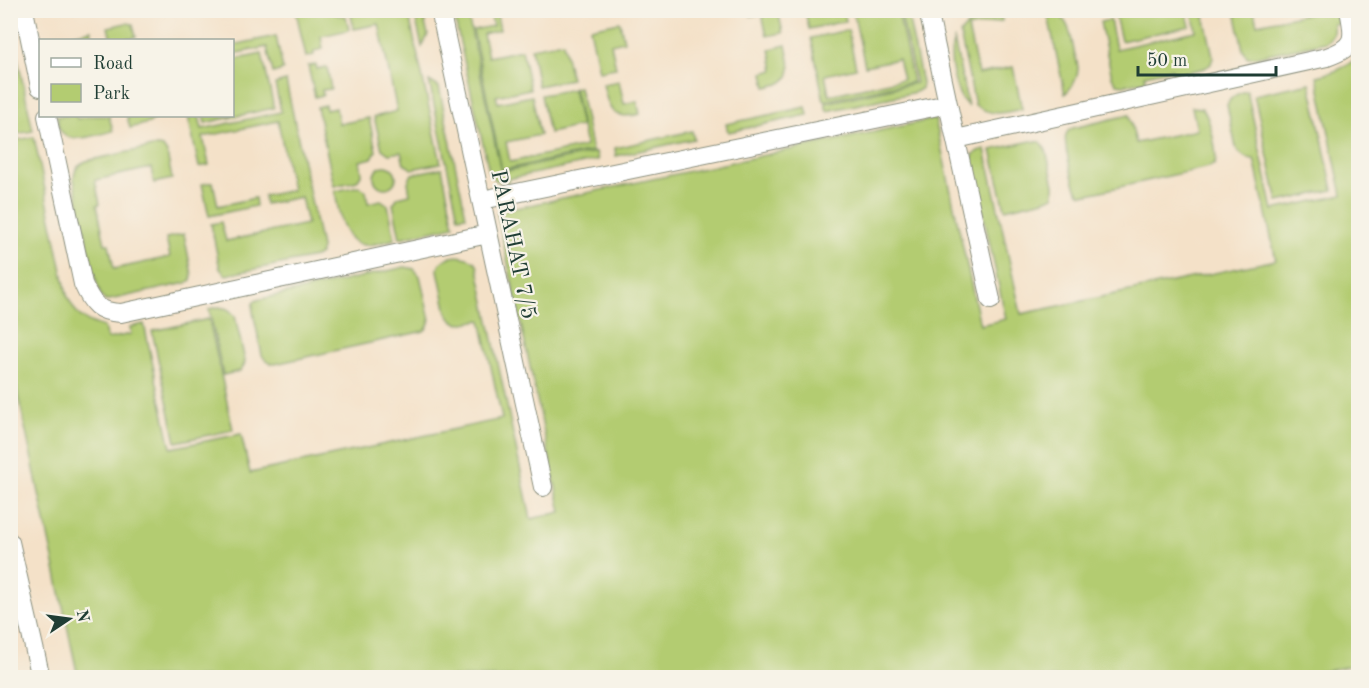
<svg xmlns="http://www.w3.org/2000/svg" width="1369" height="688" font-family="'Old Standard TT',serif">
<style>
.green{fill:#b3cc71;stroke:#698452;stroke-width:1.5}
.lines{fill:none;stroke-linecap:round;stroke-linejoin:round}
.street-casing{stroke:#8a8f7e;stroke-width:20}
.street{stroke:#fff;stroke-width:18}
.labels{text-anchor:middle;stroke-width:4.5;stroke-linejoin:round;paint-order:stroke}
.street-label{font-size:22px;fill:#1f3d34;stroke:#f7f3e8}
</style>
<rect width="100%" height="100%" fill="#f7f3e8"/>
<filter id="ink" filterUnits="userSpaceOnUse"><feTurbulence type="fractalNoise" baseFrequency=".0167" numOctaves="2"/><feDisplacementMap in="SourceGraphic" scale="12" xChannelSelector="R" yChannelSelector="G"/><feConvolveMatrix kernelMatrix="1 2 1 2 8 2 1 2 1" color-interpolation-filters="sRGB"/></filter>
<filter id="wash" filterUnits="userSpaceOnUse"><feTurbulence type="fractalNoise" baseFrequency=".008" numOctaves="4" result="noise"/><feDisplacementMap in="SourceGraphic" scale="24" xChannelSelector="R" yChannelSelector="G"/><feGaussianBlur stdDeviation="1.35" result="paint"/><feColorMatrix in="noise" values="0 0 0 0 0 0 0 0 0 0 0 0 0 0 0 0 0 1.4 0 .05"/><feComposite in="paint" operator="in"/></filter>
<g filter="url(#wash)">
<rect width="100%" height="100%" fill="#f4e1c8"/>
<path class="green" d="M296,11H330L338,15L346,16L349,30L321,36L323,49L314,51V55L306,57Z
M358,11H408L441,163L412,169L404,164L401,152L389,154L382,149L374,117L397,111L379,24L354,29L351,15Z
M414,11H422L428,35L422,47Z
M453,11H467L501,172L596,152L598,160L508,179V182C499,183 492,180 489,171Z
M490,11H496L500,30L483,34L488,57L522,50L530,89L496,96L498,103L532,96L540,135L506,142L510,162L586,146L574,88L579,87L592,151L502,170L473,30L493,26Z
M750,11H778L783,33L767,36L762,14L751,16Z
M805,11H844L846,21L809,29Z
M853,11H898L913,82L824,101L811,38L848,30L856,68L825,75L829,95L903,79L898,59L865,66Z
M900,11H907L922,83L921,89L916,92L827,111L825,103L916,83Z
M1047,11C1068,12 1071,35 1074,51C1075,56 1078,63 1078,69C1078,79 1071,88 1065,94Z
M1114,11H1186L1190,26L1121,41Z
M1192,11H1203L1213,56L1211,64L1205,68L1173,75L1172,69L1145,75L1146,81L1124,85L1117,84L1112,77L1100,22L1110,20L1116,49L1196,31Z
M1235,11H1254L1257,24L1311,13V11H1335L1338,23L1333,24C1334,33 1333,37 1326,42L1254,57H1247L1243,50Z
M1001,15L1002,21L968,28L978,74L1013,67L1022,109C1003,113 992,117 975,105L960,34C969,19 985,19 1001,15Z
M620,22L624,41L611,44L616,68L599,71L590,28Z
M126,23L133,24L136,37L119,40H111L108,27Z
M11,27L33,131L11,135H10Z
M91,30L94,40H50L57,38Z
M276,36L283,70L273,73L267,47L233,54V45Z
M954,40L968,106C954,94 947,56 954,40Z
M563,42L571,79L538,86L531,48Z
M786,45C788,58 796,75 781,83C777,85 770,86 766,87L763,73L774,70L770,49Z
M262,54L274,108L205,123L203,116H232L233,60Z
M1358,56V664L1295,678L78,677L11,361V141L34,137L67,295C76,316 83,321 104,327L107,339L131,334L130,327L144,324L171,448L241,434L250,473L502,419L481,320L459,324L451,319L447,313L438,270C440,253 467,253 477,264L531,519L561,512L497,212L935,119L980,325L1006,319L972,162L973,155L978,151L985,149L1021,314L1276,260L1254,159C1246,159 1240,155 1236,148L1227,105C1231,96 1238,93 1247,91L1273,210L1342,195L1317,76C1333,73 1347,68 1358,56Z
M316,65L317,69L327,67L331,89L322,90L323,95L315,97L308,66Z
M286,81L321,247L320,254L315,257L226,275L220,269L211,224L221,222L226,241L307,224L301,197L265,204L264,196L292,190L278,121L203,137L209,165L199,167L188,116H199L202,129L281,112L275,84Z
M429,81L439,87L466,216L458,217Z
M619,81L624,104L637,101L640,114C610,121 609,109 603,84Z
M1310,83L1333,190L1278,202L1254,95Z
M573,89L581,126L549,133L541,95Z
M325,105L326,110L336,108L339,124L369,118L376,151L372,158L360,161L362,173L357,181L334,186L317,107Z
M806,107L808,115L728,132L726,124Z
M1192,107L1202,108C1210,117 1218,153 1215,164L1209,167L1088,194H1081L1077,190C1073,182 1063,142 1066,135C1067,131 1069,130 1073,128L1129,115L1136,143L1197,130Z
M57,116H76L77,119L91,116H109L113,131C99,134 69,146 60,130C58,126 58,120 57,116Z
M127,116H153L154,119L149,123L130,128Z
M692,131L694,139L616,156L615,148Z
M1031,141L1040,142L1046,150L1054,185V196L1044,200L1005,209L991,150Z
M157,146L163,147L167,153L172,179L154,183L151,168L95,180L100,204L97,205L105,244H109L114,269L170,257L166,238L184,234L192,275L191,280L186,283L105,301L101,296L94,273L74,180C74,170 77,166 86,161Z
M374 177a11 11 0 1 1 22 0a11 11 0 1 1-22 0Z
M442,168L454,226L400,238L393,204L398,197L410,194L408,182L412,174Z
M213,182L218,206L255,198L256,206L209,216L202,184Z
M359,186L366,191L368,203L381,200L388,205L395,239C386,241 376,245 367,245C342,246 338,208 335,191Z
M405,267L414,269L420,276L430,320L427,328L424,331L275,364C269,364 265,361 262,355L253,312V303L257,300Z
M219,307L228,309L235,316L245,361L244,365L240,371L223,375L209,309Z
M209,319L233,430L176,442L152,331Z"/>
</g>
<g filter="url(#ink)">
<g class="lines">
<defs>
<path id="street" d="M24,10L40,87
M440,10L543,487
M928,10L948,104
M47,116L83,284C92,304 98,312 121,313L488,234
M956,139L1327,57C1356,47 1355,38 1349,10
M482,200L948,104L991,300
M10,542L41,678"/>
</defs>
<use href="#street" class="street-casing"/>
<use href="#street" class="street"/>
</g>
</g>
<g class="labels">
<g class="street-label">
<text transform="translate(515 244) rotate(78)" y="8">PARAHAT 7/5</text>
</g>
</g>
<rect width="1369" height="688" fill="none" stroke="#f7f3e8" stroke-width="36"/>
<rect x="39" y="39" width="195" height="78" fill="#f7f3e8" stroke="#a1aaa0" stroke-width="1.5"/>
<rect x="51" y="58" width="30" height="9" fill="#ffffff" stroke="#a1aaa0" stroke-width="1.5"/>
<text x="93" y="69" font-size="18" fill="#1f3d34">Road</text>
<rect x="51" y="84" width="30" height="18" fill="#b3cc71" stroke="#a1aaa0" stroke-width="1.5"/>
<text x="93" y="99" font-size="18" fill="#1f3d34">Park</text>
<g transform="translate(69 619) rotate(77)" stroke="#f7f3e8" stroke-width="4.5" paint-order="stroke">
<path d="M0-4.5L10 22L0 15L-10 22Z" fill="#1f3d34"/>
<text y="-9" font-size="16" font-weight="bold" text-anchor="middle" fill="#1f3d34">N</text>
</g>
<path d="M1138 66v9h138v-9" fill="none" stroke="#1f3d34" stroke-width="3"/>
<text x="1147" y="66" font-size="18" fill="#1f3d34" stroke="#f7f3e8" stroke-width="4.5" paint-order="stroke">50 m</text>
</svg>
